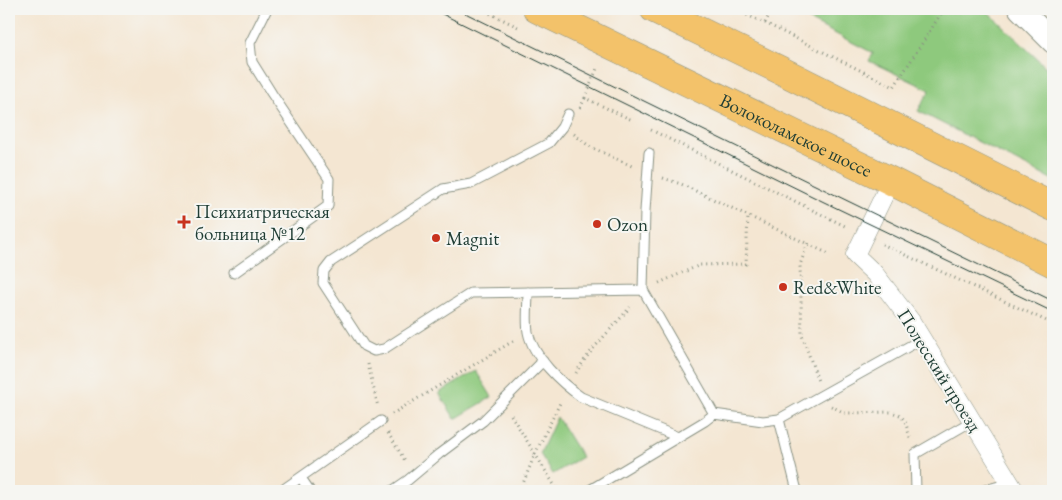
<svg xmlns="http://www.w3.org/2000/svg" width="1062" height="500" font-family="'EB Garamond',serif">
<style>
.green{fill:#8ec97d;stroke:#568358}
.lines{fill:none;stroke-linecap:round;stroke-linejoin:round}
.service-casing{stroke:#8a9283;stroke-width:11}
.minor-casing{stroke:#8a9283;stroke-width:19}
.tertiary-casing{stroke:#8a9283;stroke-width:24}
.primary-casing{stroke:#8a9283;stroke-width:29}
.path{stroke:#8a9283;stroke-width:3;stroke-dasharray:1 4;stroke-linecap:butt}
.service{stroke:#fff;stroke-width:9}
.minor{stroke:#fff;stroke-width:18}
.tertiary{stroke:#fff;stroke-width:22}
.primary{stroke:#f3c26a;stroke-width:28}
.tram{stroke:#1f3d34;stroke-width:1}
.poi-dot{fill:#c8321e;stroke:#f6f6f2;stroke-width:2}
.labels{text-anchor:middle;stroke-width:4;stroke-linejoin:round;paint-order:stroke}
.street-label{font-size:19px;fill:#1f3d34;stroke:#f6f6f2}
.poi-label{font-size:19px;fill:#1f3d34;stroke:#f6f6f2;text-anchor:start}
</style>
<rect width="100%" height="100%" fill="#f6f6f2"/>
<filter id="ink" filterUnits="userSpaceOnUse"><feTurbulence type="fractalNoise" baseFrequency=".02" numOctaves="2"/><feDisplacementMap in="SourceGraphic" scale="10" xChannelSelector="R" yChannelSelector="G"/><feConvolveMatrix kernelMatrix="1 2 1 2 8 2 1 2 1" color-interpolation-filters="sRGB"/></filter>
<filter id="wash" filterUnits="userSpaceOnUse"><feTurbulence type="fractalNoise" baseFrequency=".0096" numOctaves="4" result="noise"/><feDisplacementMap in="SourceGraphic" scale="20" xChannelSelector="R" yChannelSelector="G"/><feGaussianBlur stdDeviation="1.12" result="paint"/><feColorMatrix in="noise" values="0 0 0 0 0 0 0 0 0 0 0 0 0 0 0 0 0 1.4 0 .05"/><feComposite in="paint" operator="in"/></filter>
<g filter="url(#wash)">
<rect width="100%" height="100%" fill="#f4e6d2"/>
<path class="green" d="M787,9H985L1053,74V180L918,111L930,90L869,61L873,53Z
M476,371L492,397L455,419L439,393Z
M557,417L582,457L553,474L540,454Z"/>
</g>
<g filter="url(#ink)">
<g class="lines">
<defs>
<path id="service" d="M568,114L562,127L549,143L471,184L443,189L331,262L324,271L323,283L364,346L374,351L384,349L471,293L643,290L645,211L649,153
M234,273L328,206L329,179L272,94L252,62L250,43L267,9
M528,292C528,305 526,319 528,332C533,357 561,383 581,397L678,437
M714,414L763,421L779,419L922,339
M779,419L796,487L798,491
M301,478L310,491
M281,491L381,421
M392,491L408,480L439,454L483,421L543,361
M588,491L705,421L714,414L643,290
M916,491L915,454L972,421
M981,491L1010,483"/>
<path id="minor" d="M891,181L855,255L875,274L911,321L1015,491"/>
<path id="tertiary" d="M1020,9L1053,42"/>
<g id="primary">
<path id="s1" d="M537,9L891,181L1053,263"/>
<path d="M654,9L780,70L1053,207"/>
</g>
</defs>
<use href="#service" class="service-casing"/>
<use href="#minor" class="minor-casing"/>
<use href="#tertiary" class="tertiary-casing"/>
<use href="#primary" class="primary-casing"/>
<path class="path" d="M481,9L518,27
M733,9L765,23L769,15
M757,9L769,15L791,9
M765,23L894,87L944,9
M585,98L598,66
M580,108L585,98L632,120
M651,130L847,227
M574,134L589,146L634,167
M663,178L681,184L829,254
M808,243L800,265L802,335L818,381
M882,244L1053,324
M659,283L700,265L746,264L748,215
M368,364L378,407
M576,373C590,349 612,329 630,307
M831,406L845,413L891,412L900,415L905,421L911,441
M392,414L515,340
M511,415L558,491
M388,433L406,462
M520,491L535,454L561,401"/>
<use href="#service" class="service"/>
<use href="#minor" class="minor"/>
<use href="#tertiary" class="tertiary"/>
<use href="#primary" class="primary"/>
<path class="tram" d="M432,9L824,202L1053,312
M457,9L778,167L1053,301"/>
</g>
</g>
<g class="poi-dot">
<path d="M181.5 214.5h5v5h5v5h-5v5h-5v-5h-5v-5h5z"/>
<circle cx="597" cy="224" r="5"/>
<circle cx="436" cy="238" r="5"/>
<circle cx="783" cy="287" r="5"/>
</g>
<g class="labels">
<g class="street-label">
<text dy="7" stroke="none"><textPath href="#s1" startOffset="288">Волоколамское шоссе</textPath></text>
<text transform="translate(940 370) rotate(58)" y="7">Полесский проезд</text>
</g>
<g class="poi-label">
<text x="195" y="218">Психиатрическая<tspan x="195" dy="22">больница №12</tspan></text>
<text x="607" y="231">Ozon</text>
<text x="446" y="245">Magnit</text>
<text x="793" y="294">Red&amp;White</text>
</g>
</g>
<rect width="1062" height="500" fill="none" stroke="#f6f6f2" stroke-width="30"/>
</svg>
